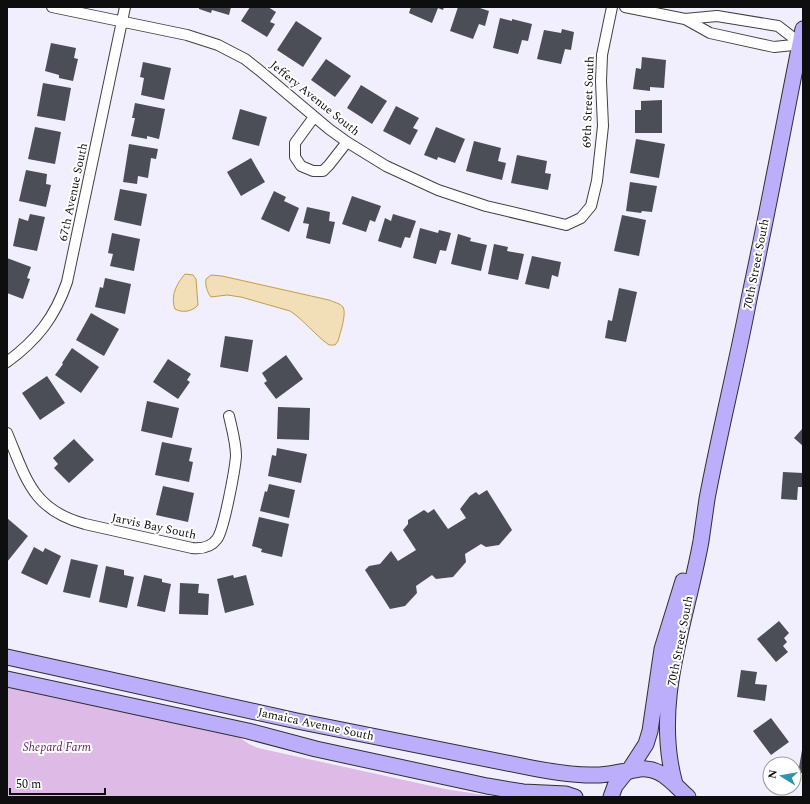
<svg xmlns="http://www.w3.org/2000/svg" width="810" height="804" font-family="Spectral,serif">
<style>
.green{fill:#ddbbe6}
.water{fill:#f2dfb7;stroke:#c49d43}
.building{fill:#4b4e56}
.lines{fill:none;stroke-linecap:round;stroke-linejoin:round}
.street-casing{stroke:#414141;stroke-width:12}
.secondary-casing{stroke:#303030;stroke-width:17}
.street{stroke:#fff;stroke-width:10}
.secondary{stroke:#bcaefa;stroke-width:15}
.labels{text-anchor:middle;stroke-width:4;stroke-linejoin:round;paint-order:stroke}
.street-label{font-size:12px;fill:#0e0e0e;stroke:#fff}
.park-label{font-size:12px;font-style:italic;fill:#61225c;stroke:#fff}
</style>
<rect width="100%" height="100%" fill="#f1effe"/>
<path class="green" d="M7,685L236,735L249,744L258,748L445,789L497,797H7Z"/>
<path class="water" d="M185,274L193,275L196,279L198,305C192,312 182,313 175,309C170,296 177,283 185,274Z
M211,275L222,276L329,300C333,302 340,303 343,307C347,313 340,334 338,341L335,345H329C315,335 304,320 290,311L241,297L227,295L211,297C207,292 205,285 206,279Z"/>
<path class="building" d="M199,7H231L229,15L212,10L211,13L199,9Z
M250,7H268L276,12L270,22L275,24L267,37L241,21Z
M411,7H444L443,10L438,8L432,23L409,13Z
M458,7H477L489,11L485,26L479,24L473,39L450,31Z
M500,18L512,21V19L532,24L528,41L522,40L518,54L493,48Z
M296,21L322,38L303,67L277,50Z
M562,29L574,32L571,50L565,49L561,64L537,59L544,30L561,33Z
M51,43L76,48L74,58L78,59L73,81L59,78V75L45,71Z
M642,57L666,60L664,88L650,87V91L633,89L636,68L641,69Z
M326,59L351,76L335,97L311,80Z
M143,62L171,68L164,100L141,95L144,78L140,77Z
M43,83L71,88L65,121L37,116Z
M361,85L387,101L372,124L347,108Z
M662,100V133H635V110H641V101Z
M135,103L165,109L159,139L147,136V139L131,136L135,118H132Z
M396,106L419,118L413,128L418,130L410,145L383,131Z
M240,109L267,117L259,146L232,139Z
M35,127L61,132L55,164L28,159Z
M436,127L465,139L455,163L438,157L437,160L424,155Z
M636,139L665,144L659,178L630,173Z
M474,141L501,148L498,161L506,163L502,180L466,171Z
M129,144L158,149L156,159L151,158L148,178L138,176L137,184L123,182Z
M517,155L547,161L545,173L551,174L548,190L511,183Z
M251,158L265,182L241,196L227,172Z
M26,170L47,174L46,184L51,185L46,207L19,201Z
M630,182L657,186L652,212L642,211L641,213L626,211Z
M120,189L147,194L141,226L114,220Z
M274,191L286,197L284,201L299,208L289,232L261,219Z
M352,196L381,206L375,222L370,220L366,232L342,224Z
M307,207L330,212L329,221L335,222L330,244L306,238L309,224L303,223Z
M30,214L45,217L37,251L13,246L19,218L28,221Z
M393,214L416,221L410,238L405,237L401,248L378,241L385,218L391,221Z
M622,215L646,220L639,256L614,251Z
M420,228L438,233L439,230L451,233L446,251L440,250L436,264L413,258Z
M112,233L140,239L134,271L110,266L113,254L108,253Z
M458,234L471,238L470,241L487,245L481,271L451,264Z
M494,244L508,247L507,251L524,254L518,280L488,274Z
M532,256L561,262L558,277L552,275L549,289L525,284Z
M7,258L31,267L27,278L30,279L23,299L7,293Z
M105,278L131,284L125,314L95,307L100,287L103,288Z
M619,288L637,292L626,342L605,338L608,320L612,321Z
M91,313L119,329L104,356L76,340Z
M225,336L253,340L248,372L220,367Z
M72,348L99,367L81,393L55,375L63,364L62,363Z
M286,355L303,379L276,399L264,383L267,381L262,373Z
M168,359L191,374L187,380L190,382L178,399L153,382Z
M47,376L65,403L40,420L22,393Z
M147,401L179,408L172,438L141,431Z
M278,407L310,408L309,440L277,439Z
M803,428V446L794,438Z
M74,439L94,460L69,483L54,468L58,464L53,458Z
M162,442L192,448L189,461L193,462L189,482L155,475Z
M277,448L307,454L301,483L268,476L272,455L276,456Z
M783,472L803,473V487H798L797,500L781,499Z
M269,484L295,490L289,518L260,511L265,491L267,492Z
M163,486L194,493L188,522L156,515Z
M487,490L512,530L499,545L486,547L481,544L465,554L466,562L453,577L436,579L432,575L416,586L417,593L405,606L390,609L365,570L369,566L380,564L391,551L398,561L416,550L403,530L408,524V520L424,510L428,513L434,509L448,529L466,518L460,509L470,496L476,492L479,495Z
M259,517L289,524L282,557L261,552L262,549L252,546Z
M7,518L28,536L7,562Z
M34,547L43,552L45,548L61,556L47,585L21,573Z
M71,559L98,565L90,598L63,592Z
M106,566L124,570V575L134,577L127,608L99,602Z
M144,575L162,579V582L171,584L165,612L137,606Z
M233,575L234,578L246,575L254,605L225,613L217,579Z
M180,583L199,584L198,593L209,594L208,615L179,614Z
M779,621L789,633L784,638L787,642L783,646L788,652L776,662L757,639Z
M741,670L757,672L755,684L767,685L765,701L737,697Z
M771,718L789,742L771,755L753,731Z
M802,750H803V773H798Z"/>
<g class="lines">
<defs>
<path id="street" d="M52,7L187,35L218,45L245,59L259,70L329,129L347,142L386,166L438,190L486,206L566,225L581,218L591,206L597,181L603,126L601,81L602,55L612,7
M625,7L685,19L710,33L774,47L803,44
M685,19L717,16L778,26L800,43
M314,117L295,143V157L301,166L313,171H323L329,165L347,142
M7,362C37,340 55,317 67,282L125,7
M7,433C26,478 32,510 85,524L192,548C201,549 211,547 217,539C224,530 235,469 236,456C236,443 232,429 229,416"/>
<path id="secondary" d="M7,657L297,721L532,768C553,772 575,776 596,775C607,775 617,772 627,771
M7,679L248,731L316,749L487,786L523,792L566,794L575,797
M628,772L646,744L650,731L662,649L683,581
M675,784C652,702 687,620 701,541C703,527 705,513 707,499C720,430 737,363 750,294C769,206 785,118 803,29
M611,797L615,786L627,771C633,771 640,768 646,769C664,770 675,786 688,797"/>
</defs>
<use href="#street" class="street-casing"/>
<use href="#secondary" class="secondary-casing"/>
<use href="#street" class="street"/>
<use href="#secondary" class="secondary"/>
</g>
<g class="labels">
<g class="street-label">
<text transform="translate(315 98) rotate(39)" y="4">Jeffery Avenue South</text>
<text transform="translate(588 102) rotate(-88)" y="4">69th Street South</text>
<text transform="translate(73 192) rotate(-78)" y="4">67th Avenue South</text>
<text transform="translate(756 264) rotate(-79)" y="4">70th Street South</text>
<text transform="translate(154 526) rotate(12)" y="4">Jarvis Bay South</text>
<text transform="translate(680 641) rotate(-79)" y="4">70th Street South</text>
<text transform="translate(316 724) rotate(12)" y="4">Jamaica Avenue South</text>
</g>
<g class="park-label">
<text x="57" y="751">Shepard Farm</text>
</g>
</g>
<rect width="810" height="804" fill="none" stroke="#0e0e0e" stroke-width="16"/>
<g transform="translate(782 776) rotate(281)"><circle r="19" fill="#ffffff" stroke="#9f9f9f"/>
<path d="M0-3L7 15L0 10L-7 15Z" fill="#2e93b5"/>
<text y="-6" font-size="11" font-weight="bold" text-anchor="middle" fill="#0e0e0e">N</text>
</g>
<path d="M10 788v6h95v-6" fill="none" stroke="#0e0e0e" stroke-width="2"/>
<text x="16" y="788" font-size="12" fill="#0e0e0e" stroke="#ffffff" stroke-width="3" paint-order="stroke">50 m</text>
</svg>
